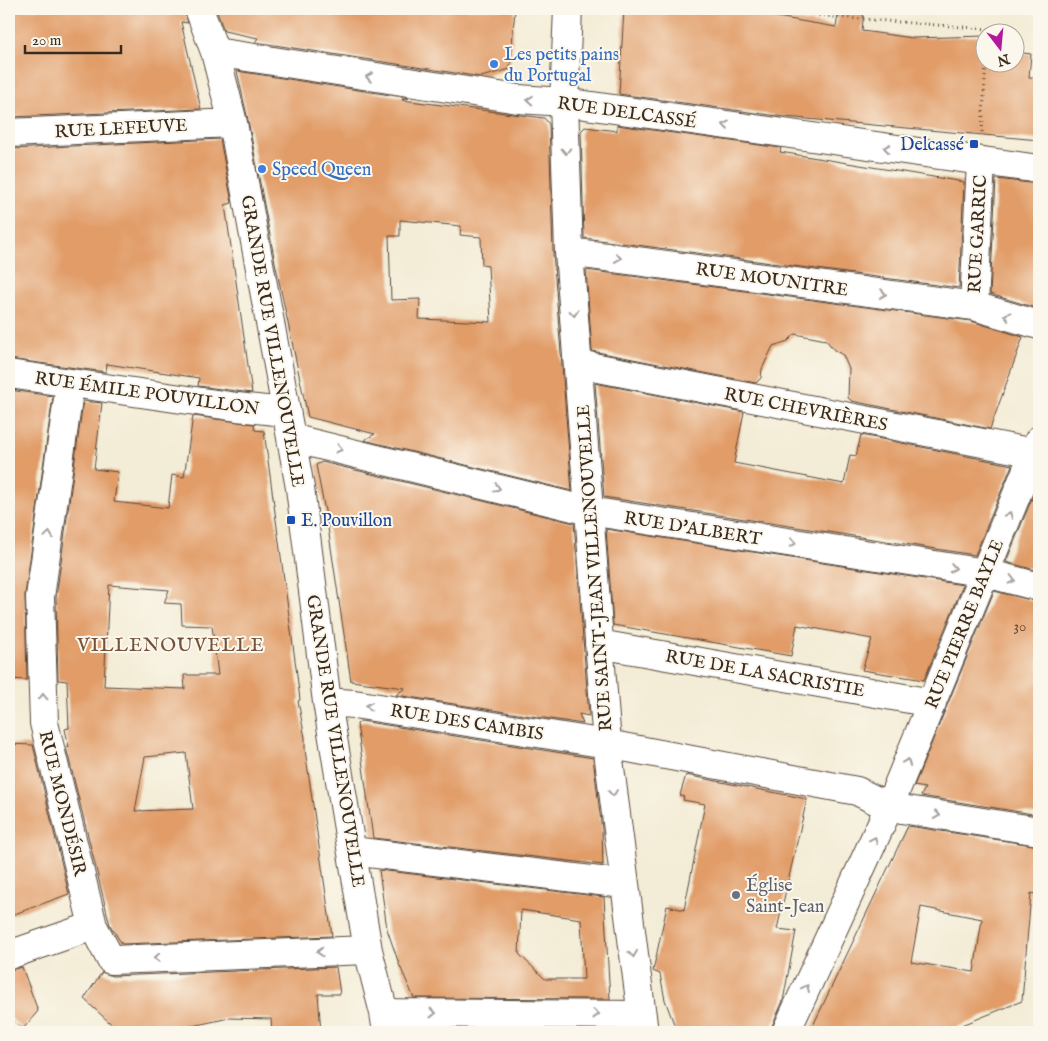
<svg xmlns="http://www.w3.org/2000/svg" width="1048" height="1041" font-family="'IM FELL English',serif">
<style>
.building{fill:#e19c68;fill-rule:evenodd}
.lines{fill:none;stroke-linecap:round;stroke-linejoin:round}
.minor-casing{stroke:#57473a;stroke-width:30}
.path{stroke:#57473a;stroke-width:3;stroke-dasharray:1 4;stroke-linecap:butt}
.minor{stroke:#fff;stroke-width:28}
.oneway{stroke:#a79f9a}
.shop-dot{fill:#3f7fe0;stroke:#fbf7ec;stroke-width:2}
.transit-dot{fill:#1a4fb4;stroke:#fbf7ec;stroke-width:2}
.worship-dot{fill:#6b7280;stroke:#fbf7ec;stroke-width:2}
.labels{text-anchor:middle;stroke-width:4;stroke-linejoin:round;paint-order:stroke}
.number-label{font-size:15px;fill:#644630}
.shop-label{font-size:18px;fill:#366cbe;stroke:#fbf7ec;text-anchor:start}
.street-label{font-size:18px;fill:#3b2a1e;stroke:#fbf7ec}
.transit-label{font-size:18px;fill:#164399;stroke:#fbf7ec;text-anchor:end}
.worship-label{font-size:18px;fill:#5b616d;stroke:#fbf7ec;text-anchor:start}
.neighbourhood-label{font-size:19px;letter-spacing:1px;fill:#755238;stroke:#fbf7ec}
</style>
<rect width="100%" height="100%" fill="#fbf7ec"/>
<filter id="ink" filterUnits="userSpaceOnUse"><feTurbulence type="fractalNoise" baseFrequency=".02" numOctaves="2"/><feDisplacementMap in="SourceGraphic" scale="10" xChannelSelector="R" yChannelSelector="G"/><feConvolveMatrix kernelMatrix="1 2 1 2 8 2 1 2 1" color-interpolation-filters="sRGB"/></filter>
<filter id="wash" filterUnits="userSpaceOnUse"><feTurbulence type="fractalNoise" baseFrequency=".0096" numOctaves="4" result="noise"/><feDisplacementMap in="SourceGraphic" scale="20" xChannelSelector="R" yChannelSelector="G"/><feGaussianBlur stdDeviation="1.12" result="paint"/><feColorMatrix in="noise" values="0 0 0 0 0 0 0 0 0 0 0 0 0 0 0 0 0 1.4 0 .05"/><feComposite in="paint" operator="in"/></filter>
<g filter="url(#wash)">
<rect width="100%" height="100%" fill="#f3ecd6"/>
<g id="blocks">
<path class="building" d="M9,9H184L188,23L181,22L201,109L9,117Z
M216,9H515L510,69L481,77L255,42L258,38L224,31Z
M624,9H730L836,27L839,9H864L862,31L913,38L986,36V62H1016V52L1031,54L1029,77L1039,78V140L785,117L619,94Z
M237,71L409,98L402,100L544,118L549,124L553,253L572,491L364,440L375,434L308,417L275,262L248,120ZM400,220L461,226L460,235L481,237L482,265L488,266L491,322L419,319L420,299L391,300L389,236H400Z
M617,125L781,148L780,152L964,182L959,288L584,238L581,131L585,127L617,131Z
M220,139L232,203L225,205L252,393L198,386L199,378L107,364L106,372L9,359V174L11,149Z
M996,179L1039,184V291L1033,307L990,294Z
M586,270L971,321L1023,337L990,429L852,401L848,398L849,369L843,355L834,350L826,340L795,334L788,341L773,346L762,369L761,378L756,383L592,351Z
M595,383L744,412L734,463L844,484L850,455L856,456L861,435L1012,465L975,555L604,497Z
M9,390L53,396L25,595L27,680L9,679Z
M83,401L102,403L94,469L118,472L114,502L168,508L172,475L184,477L193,416L254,424L255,430L264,431L297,675L300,700L298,701L305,738V750L332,936L122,944L110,925L66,747H69L65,729L69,728L67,681L58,680L56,598ZM109,585L169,590L164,603L181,604L182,625L212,626L218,675H184L185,689L104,686ZM186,753L193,809L135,811L145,757Z
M322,462L574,523L589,716L579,714L583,724L396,695L405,688L351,681L327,521L316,465Z
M1039,481V571L1006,562Z
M606,529L963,585L924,680L862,670L872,639L797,625L791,656L613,625Z
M994,591L1039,602V815L921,796L925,788L914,786Z
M361,721L593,758L602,830L603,865L373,838L357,724Z
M9,744L33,745L69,894L9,916Z
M686,775L807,799L777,929L796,931L783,1001L772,1026L771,1032H677L665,1000L660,974L653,971L667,906L684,910L705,804L683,800L684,797L680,795Z
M908,826L1039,846V895L1031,893L1022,1001L945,1032H810ZM921,907L982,919L974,972L911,962Z
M379,870L604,897L610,999L414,998L399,964L387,929ZM521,910L581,919L584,979H545L519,954Z
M22,967L38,1011L23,1029L9,1017V970Z
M336,967L340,994H318L321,1032H272L271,1019L229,1018L165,1032H120L84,999L102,972L112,976Z
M426,1029L612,1030L613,1032H428Z"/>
</g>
</g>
<g filter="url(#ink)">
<use href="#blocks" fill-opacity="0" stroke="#57473a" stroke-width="1"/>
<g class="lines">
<defs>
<path id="minor" d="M199,9L215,52L233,123L279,371L300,488L327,702L368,950L384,1013L387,1032
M568,9L564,102L569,252L607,744L644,1032
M215,52L518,99L564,102L1039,169
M9,133L233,123
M569,252L974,306L1039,325
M974,306L981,161
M578,364L1034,453
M9,374L237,407L285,412
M70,384L40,597L44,723L93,926L111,960L368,950
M291,438L589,511L986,573L1039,587
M599,644L932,703
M327,702L354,704L607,744L857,791L889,807L1039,831
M352,851L624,884
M9,955L93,926
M384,1013L642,1015
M786,1032L889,807L1039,440"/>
</defs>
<use href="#minor" class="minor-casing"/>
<path class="path" d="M779,9L823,16L988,29V32
M982,132L986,62"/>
<use href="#minor" class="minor"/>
</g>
<defs><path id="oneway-chevron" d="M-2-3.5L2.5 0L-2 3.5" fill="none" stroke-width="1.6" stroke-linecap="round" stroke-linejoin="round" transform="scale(1.25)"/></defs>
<g class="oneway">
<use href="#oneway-chevron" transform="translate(369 77) rotate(-171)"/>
<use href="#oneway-chevron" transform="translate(530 100) rotate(-176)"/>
<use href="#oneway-chevron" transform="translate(726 125) rotate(-172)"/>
<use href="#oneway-chevron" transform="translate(887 148) rotate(-172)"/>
<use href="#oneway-chevron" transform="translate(566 151) rotate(88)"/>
<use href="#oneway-chevron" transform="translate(618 258) rotate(8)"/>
<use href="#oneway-chevron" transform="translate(883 294) rotate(8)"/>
<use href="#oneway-chevron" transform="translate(574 313) rotate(86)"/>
<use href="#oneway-chevron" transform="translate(1007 316) rotate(-164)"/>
<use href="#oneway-chevron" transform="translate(339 449) rotate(14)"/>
<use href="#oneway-chevron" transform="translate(497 488) rotate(14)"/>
<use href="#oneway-chevron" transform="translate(1009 515) rotate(-68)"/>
<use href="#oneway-chevron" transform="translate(49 535) rotate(-82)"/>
<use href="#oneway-chevron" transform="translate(793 543) rotate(9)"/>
<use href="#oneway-chevron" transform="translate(953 568) rotate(9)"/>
<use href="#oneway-chevron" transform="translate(1012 580) rotate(14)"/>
<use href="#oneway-chevron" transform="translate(43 697) rotate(-92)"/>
<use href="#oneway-chevron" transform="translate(369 706) rotate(-171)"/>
<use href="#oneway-chevron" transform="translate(907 762) rotate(-68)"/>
<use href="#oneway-chevron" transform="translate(613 793) rotate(83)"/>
<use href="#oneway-chevron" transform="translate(937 815) rotate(9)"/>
<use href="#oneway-chevron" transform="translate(874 840) rotate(-65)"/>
<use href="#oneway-chevron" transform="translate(320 952) rotate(178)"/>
<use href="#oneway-chevron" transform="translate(633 954) rotate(82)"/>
<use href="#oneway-chevron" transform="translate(157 958) rotate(178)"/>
<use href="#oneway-chevron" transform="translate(806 988) rotate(-65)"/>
<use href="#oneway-chevron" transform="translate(433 1013)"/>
<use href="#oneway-chevron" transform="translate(596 1014) rotate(1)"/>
</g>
</g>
<g class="shop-dot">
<circle cx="494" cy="64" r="5"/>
<circle cx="262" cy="169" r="5"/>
</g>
<g class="transit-dot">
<rect x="969" y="139" width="10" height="10" rx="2.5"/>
<rect x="286" y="515" width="10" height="10" rx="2.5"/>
</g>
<circle class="worship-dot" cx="736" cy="895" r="5"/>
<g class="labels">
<g class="number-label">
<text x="1020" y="631">30</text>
</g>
<g class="shop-label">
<text x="504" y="60">Les petits pains<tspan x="504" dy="21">du Portugal</tspan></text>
<text x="272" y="175">Speed Queen</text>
</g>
<g class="street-label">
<text transform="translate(627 112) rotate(8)" y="6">RUE DELCASSÉ</text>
<text transform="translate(121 128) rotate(-3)" y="6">RUE LEFEUVE</text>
<text transform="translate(977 234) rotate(-87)" y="6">RUE GARRIC</text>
<text transform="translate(772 279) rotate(8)" y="6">RUE MOUNITRE</text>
<text transform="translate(273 341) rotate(80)" y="6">GRANDE RUE VILLENOUVELLE</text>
<text transform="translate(147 393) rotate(8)" y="6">RUE ÉMILE POUVILLON</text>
<text transform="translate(806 409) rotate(11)" y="6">RUE CHEVRIÈRES</text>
<text transform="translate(693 528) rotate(9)" y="6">RUE D'ALBERT</text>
<text transform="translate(594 568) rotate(-94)" y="6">RUE SAINT-JEAN VILLENOUVELLE</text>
<text transform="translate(964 624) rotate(-68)" y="6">RUE PIERRE BAYLE</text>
<text transform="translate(765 673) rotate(10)" y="6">RUE DE LA SACRISTIE</text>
<text transform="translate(467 722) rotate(9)" y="6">RUE DES CAMBIS</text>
<text transform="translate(336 741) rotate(81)" y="6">GRANDE RUE VILLENOUVELLE</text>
<text transform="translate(63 803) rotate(76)" y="6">RUE MONDÉSIR</text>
</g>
<g class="transit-label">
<text x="964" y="150">Delcassé</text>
<text x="301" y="526" text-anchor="start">E. Pouvillon</text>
</g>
<g class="worship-label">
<text x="746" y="891">Église<tspan x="746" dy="21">Saint-Jean</tspan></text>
</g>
<g class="neighbourhood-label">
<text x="171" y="651">VILLENOUVELLE</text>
</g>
</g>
<rect width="1048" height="1041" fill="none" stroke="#fbf7ec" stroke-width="30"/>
<g transform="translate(1000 48) rotate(164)"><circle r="24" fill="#fbf7ec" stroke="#aea59a"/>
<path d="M0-4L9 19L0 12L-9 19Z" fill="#b5179e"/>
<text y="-8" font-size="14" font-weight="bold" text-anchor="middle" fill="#3b2a1e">N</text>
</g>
<path d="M25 45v8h96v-8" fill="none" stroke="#3b2a1e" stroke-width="2.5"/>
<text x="32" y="45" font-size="15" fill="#3b2a1e" stroke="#fbf7ec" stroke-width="4" paint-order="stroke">20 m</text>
</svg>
